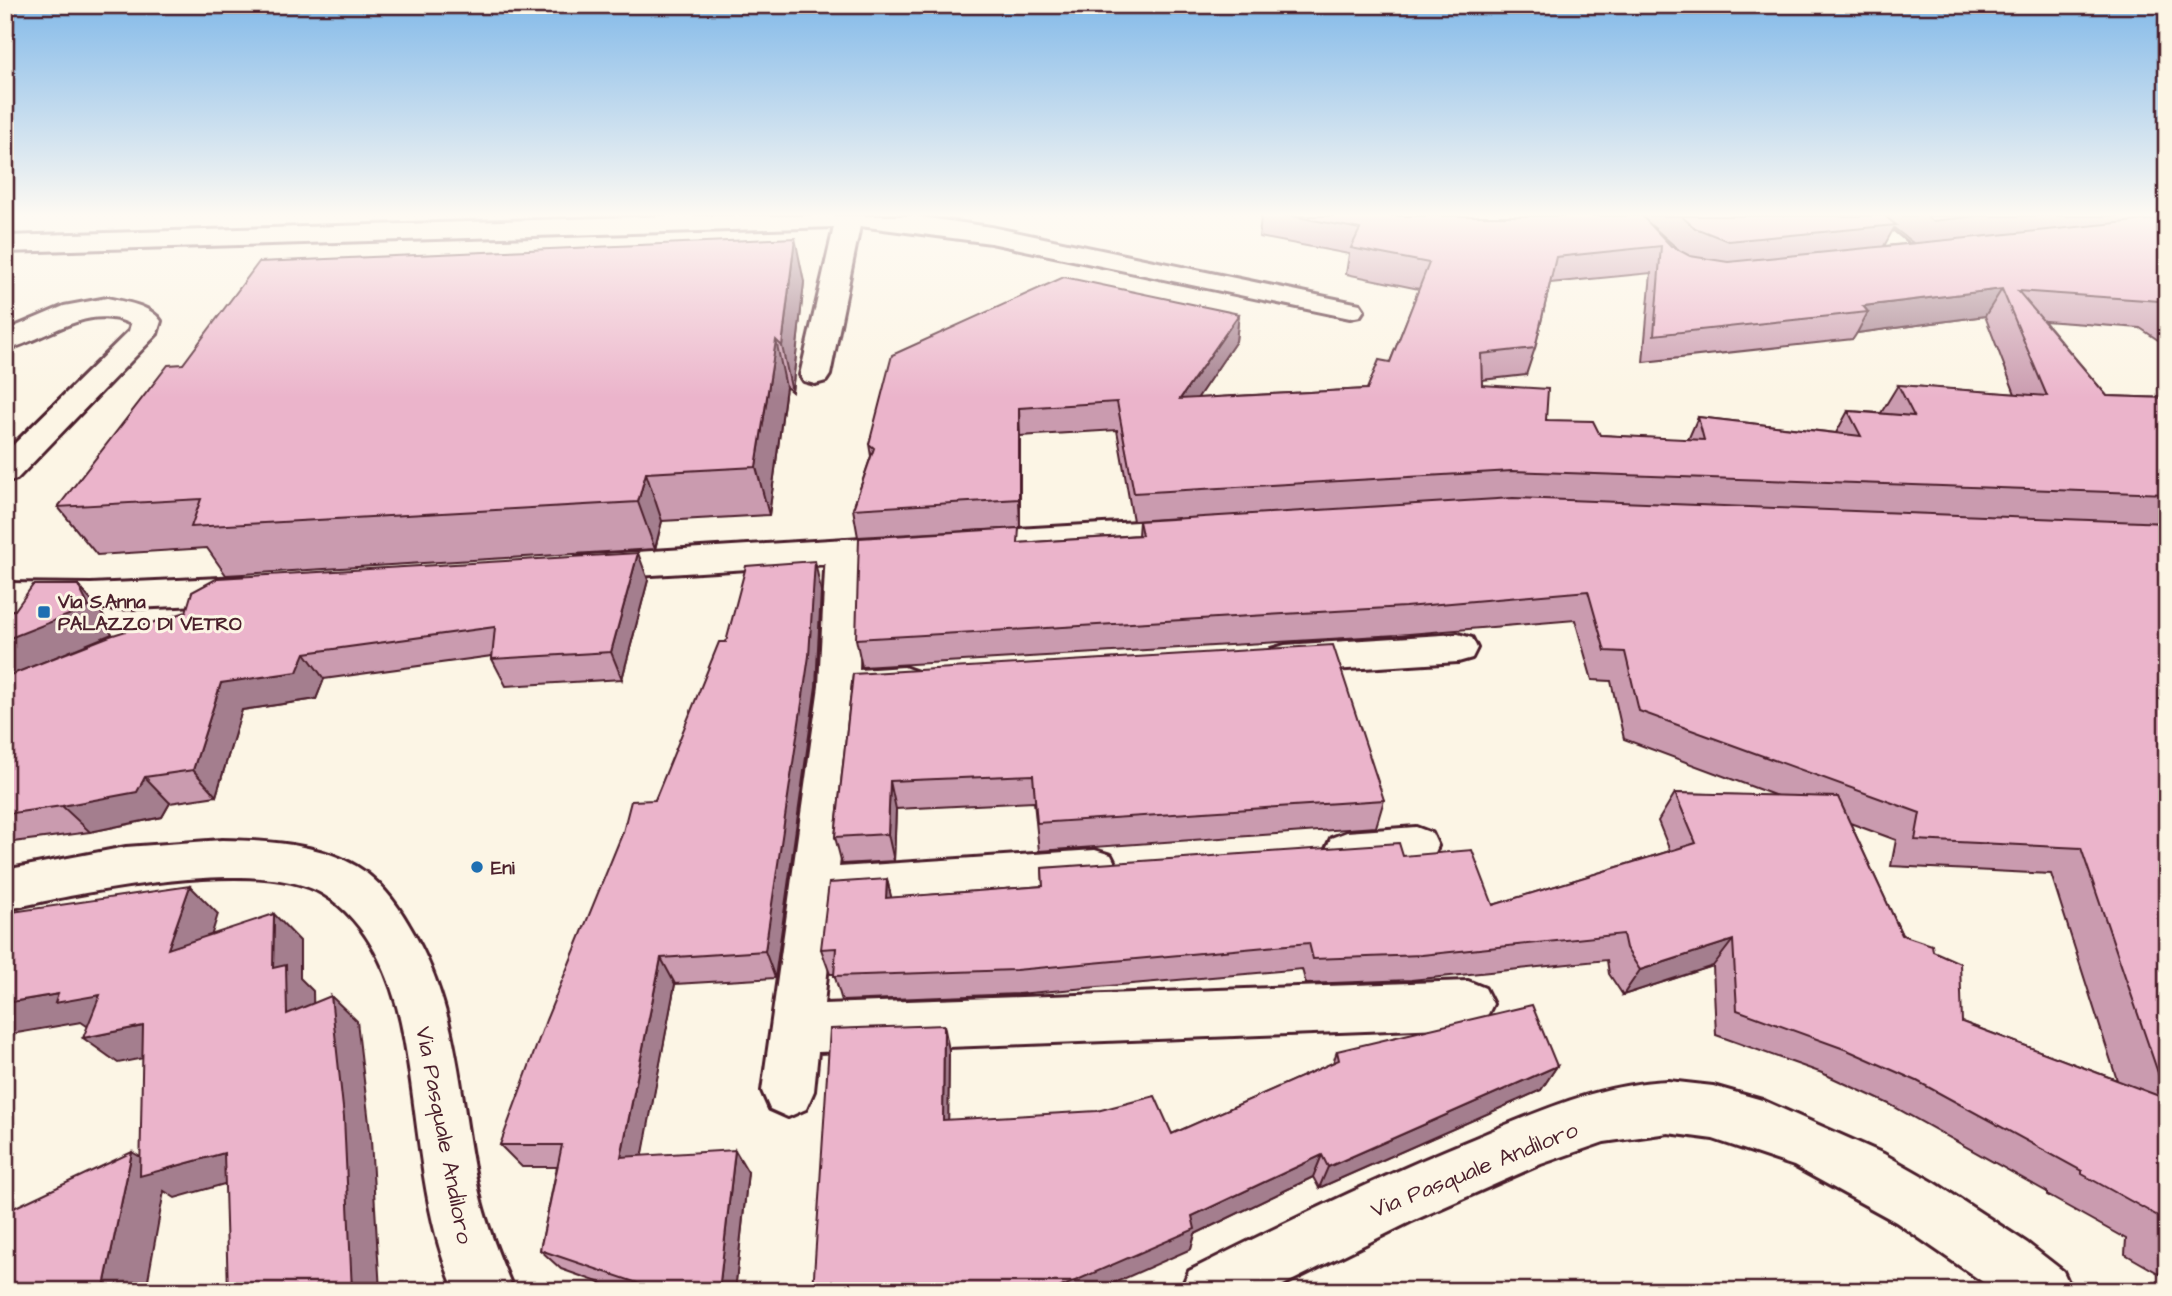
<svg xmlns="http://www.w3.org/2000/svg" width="2172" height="1296" font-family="'Architects Daughter',sans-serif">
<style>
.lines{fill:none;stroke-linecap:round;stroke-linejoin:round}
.street-casing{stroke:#4a1f2b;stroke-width:6}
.secondary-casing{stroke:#4a1f2b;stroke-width:6}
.street{fill:#fcf5e5;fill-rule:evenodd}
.secondary{fill:#fcf5e5;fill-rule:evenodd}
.wall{fill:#ca9baf;stroke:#4a1f2b;stroke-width:2;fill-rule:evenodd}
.shaded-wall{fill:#a47e8e;stroke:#4a1f2b;stroke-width:2}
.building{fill:#ebb4cb;stroke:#4a1f2b;stroke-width:2;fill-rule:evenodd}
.poi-dot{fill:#1f6fb2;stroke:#fcf5e5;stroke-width:2.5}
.labels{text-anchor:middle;stroke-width:6;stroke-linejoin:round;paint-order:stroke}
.poi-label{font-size:19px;font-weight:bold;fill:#4a1f2b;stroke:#fcf5e5;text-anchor:start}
.near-street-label{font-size:23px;fill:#4a1f2b;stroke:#fcf5e5}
</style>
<rect width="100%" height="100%" fill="#fcf5e5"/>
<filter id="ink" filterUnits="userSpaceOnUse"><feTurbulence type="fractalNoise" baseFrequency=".0143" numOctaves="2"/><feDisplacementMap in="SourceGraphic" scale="14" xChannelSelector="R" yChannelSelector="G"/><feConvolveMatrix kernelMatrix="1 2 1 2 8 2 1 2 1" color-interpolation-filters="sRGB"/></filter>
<g filter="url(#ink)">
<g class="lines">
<defs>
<path id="street" d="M666,216H914L991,227L1350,302L1360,304L1364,310L1360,316L1350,318L991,243L860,226L830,375L826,381L815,384L804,381L800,375L834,227L5,252V236Z
M1845,216H1874L1923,257L1919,263H1901Z
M107,298C125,302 150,305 161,321L157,334L17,479L5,482V453L129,331L131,324C87,302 49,339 5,350V331L64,306Z
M844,539L857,543L862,551L859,670L904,667L918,672L924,682L918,692L904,697L857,700L839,867L1095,850L1111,855L1118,869L1111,883L1095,888L834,907L824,1004L1468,981L1485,988L1493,1004L1485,1020L1468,1027L818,1052L814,1091L806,1109L788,1117L770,1109L762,1091L819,686L826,551L831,543Z
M1458,634L1472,638L1477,648L1472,658L1458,662L1285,673L1271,669L1266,659L1271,649L1285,645Z
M1416,827L1432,833L1438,846L1432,859C1403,869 1360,874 1331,864L1325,851L1331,838L1347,832Z"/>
<path id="secondary" d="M1189,519L1201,523L1206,531L1201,539L1189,543L966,556L953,552L948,544L953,536L966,532Z
M910,535L923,539L928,547L923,555L910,559L589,579L576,576L571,567L576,558L589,555Z
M242,577L255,581L260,590L255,599L242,603L91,610L5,609V583L91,584Z
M222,840C266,841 316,843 356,866C379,880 396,902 409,925C463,1013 458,1105 481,1201C489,1232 501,1261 514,1291H455C420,1209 420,1124 404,1038C395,985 371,923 323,894C260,855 77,893 5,910V870L126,847Z
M1668,1081L1713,1086L1762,1100L1884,1154L1935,1183L2027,1243L2063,1271L2072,1291H1996L1896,1222L1794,1166L1713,1139L1668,1133L1604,1142L1541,1164L1410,1222L1271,1291H1180L1189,1271C1283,1224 1377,1178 1475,1138C1537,1112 1599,1084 1668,1081Z"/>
</defs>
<use href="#street" class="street-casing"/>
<use href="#secondary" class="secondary-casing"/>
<use href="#street" class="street"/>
<use href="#secondary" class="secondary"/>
</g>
<path class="wall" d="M1261,216H2167V346L2140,328L2044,321L2107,396L2167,398V1288L2165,1287V1277L2125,1254L2126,1239L2047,1195V1192L1889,1104L1822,1073L1716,1035L1713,966L1623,995L1609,974L1607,960L1411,980L1306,984L1302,969L1018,994L842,1001L834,974H830L821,949L887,879L891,898L1043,886L1042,868L1403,856L1493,905L1670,851L1658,821L1675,793L1777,796L1624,739L1611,681L1592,680L1575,620L1397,635L862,667L856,639L1019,543L1138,535L1139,521L1179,518L1133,521L1117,430L1020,436V528L858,537L853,509L871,456L869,444L1239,314L1236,341L1197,398L1367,389L1390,362L1419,289L1346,274L1349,254L1259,237ZM1652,226L1679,250L1671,246ZM1894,228L1913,243L1884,246ZM1651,273L1643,362L1853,339L1857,333L1985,316L2015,394L1898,385L1881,413L1848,411L1836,433L1698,417L1688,440L1600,435L1546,420L1482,385V380L1526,375L1535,348L1550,283ZM1850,823L1896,840L1891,866L2051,874L2117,1080L1962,1022L1933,951L1902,935Z
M804,282L792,392L786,387L769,515L662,521L655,549L226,575L207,548L97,555L58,507L183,364Z
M648,580L622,679L506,686L492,659V656L324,679L316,699L242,710L216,796L170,803L162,817L90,832L5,843V611L15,610L78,585L101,612L112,634L10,676Z
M821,591L816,686L775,978L675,984L642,1156L748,1172L735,1291H623L561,1269L540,1250L557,1167H522L500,1145L726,642Z
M853,674L1384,800L1376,827L1039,851L1034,802L896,809L894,861L842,864L835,837Z
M949,1050L948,1120L1172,1134L1333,1063L1337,1051L1557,1066L1541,1090L1319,1188L1313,1177L1195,1234L1191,1249L813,1291Z"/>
<path class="shaded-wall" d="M795,238L804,282L792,392L782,346Z
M2002,289L1985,316L1857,333L1868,312L1863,306Z
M1239,314L1236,341L1178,427L1180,399Z
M776,340L786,387L769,515L756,467Z
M1019,408L1020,436V528L1019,499Z
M646,473L662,521L655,549L638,502Z
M638,553L648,580L622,679L611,652Z
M815,561L821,591L816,686L775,978L765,951Z
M78,585L101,612L112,634L5,678V640Z
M305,653L324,679L316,699L242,710L216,796L193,770L221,683Z
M145,777L170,803L162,817L90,832L62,806Z
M890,781L896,809L894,861L888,834Z
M887,879L893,905L886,898Z
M190,886L218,914L199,975L168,949Z
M274,914L300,941V978L313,991L314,1039L287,1014L273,968Z
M1733,940L1713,966L1623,995L1640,970Z
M661,958L675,984L638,1180L621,1157Z
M58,994L100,995L90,1028L81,1022L5,1035V1003Z
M331,996L357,1021L371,1140L380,1291H352Z
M944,1025L949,1050L948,1143L943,1120Z
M143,1026L175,1052L118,1063L83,1038Z
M1557,1066L1541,1090L1319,1188L1328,1167Z
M735,1150L748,1172L735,1291H719Z
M132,1152L162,1170L224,1153L256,1175L175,1198L164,1191L146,1291H103Z
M1322,1155L1313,1177L1195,1234L1191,1249L1096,1291H1052L1192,1216Z"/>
<path class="building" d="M1292,216H1642L1671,246L1690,256L1728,262L2167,218V305L2160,301L2018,291L2107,396L2167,398V494L1512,471L1134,493L1117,402L1019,408V499L853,509L874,448L869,444L892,355L1064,277L1239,314L1180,399L1367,389L1379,360L1390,362L1429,263L1351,248L1360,229ZM1661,246L1654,335L1868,312L1863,306L2002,289L2047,396L1898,385L1914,416L1848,411L1861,436L1698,417L1704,440L1600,435L1593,421L1546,420L1548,389L1482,385L1481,354L1535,348L1556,257Z
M1681,216H1885L1896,225L1728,241L1695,228Z
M1926,216H1978L1932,221Z
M795,238L782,346L776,340L756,467L646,473L638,502L191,527L201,499L58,507L168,365L183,364L259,262Z
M1513,498L2167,523V1236L2164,1234L2165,1220L2082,1174V1171L1917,1081L1847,1050L1737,1010L1733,940L1640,970L1626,948L1623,934L1422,955L1313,959L1309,943L1016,970L834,976L836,948L821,949L829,883L887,879L886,898L1043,886L1042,868L1399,843L1403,856L1472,850L1493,905L1696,843L1675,793L1838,797L1902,935L1932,945L1933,951L1960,963L1962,1022L2167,1099L2081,848L1915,840L1920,813L1639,711L1625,652L1605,651L1588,591L1405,607L856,639L859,538L1019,528L1018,543L1142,535L1139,521Z
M638,553L611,652L492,659L495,627L305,653L297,672L221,683L193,770L145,777L137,792L62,806L5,814V677L110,636L186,612L192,592L218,578Z
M815,561L809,656L765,951L661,958L621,1157L735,1150L719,1291H661L540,1250L562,1145H500L546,1020L623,832L631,801L655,800L719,642H726L746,566Z
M33,585H78L89,607L5,640V611L15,610Z
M1333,645L1384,800L1037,823L1033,775L890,781L888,834L835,837L853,674Z
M190,886L168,949L274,914L273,968L286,965L287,1014L331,996L344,1117L352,1291H228L224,1153L140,1176L143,1026L83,1038L100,995L55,1003L58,994L5,1003V913Z
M1532,1005L1557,1066L1328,1167L1322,1155L1192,1216L1195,1229L1052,1291H813L830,1029L944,1025L943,1120L1097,1111L1155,1096L1172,1134L1339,1060L1337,1051Z
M132,1152L103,1291H5V1212Z"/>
</g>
<linearGradient id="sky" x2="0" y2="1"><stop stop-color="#84bae9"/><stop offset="0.54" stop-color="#fefaf3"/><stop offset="1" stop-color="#fefaf3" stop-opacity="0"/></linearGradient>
<rect width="2172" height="398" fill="url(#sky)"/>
<g class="poi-dot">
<rect x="37" y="605" width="14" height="14" rx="3.5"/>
<circle cx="477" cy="867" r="7"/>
</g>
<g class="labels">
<g class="poi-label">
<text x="58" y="608">Via S.Anna<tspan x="58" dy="22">PALAZZO DI VETRO</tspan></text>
<text x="491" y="874">Eni</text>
</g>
<g class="near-street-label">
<text transform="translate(445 1135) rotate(79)" y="8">Via Pasquale Andiloro</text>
<text transform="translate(1474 1169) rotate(-22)" y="8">Via Pasquale Andiloro</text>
</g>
</g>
<rect width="2172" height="1296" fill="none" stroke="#fcf5e5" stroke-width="28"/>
<rect x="14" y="14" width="2144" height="1268" fill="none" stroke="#4a1f2b" stroke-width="2.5" filter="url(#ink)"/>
</svg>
